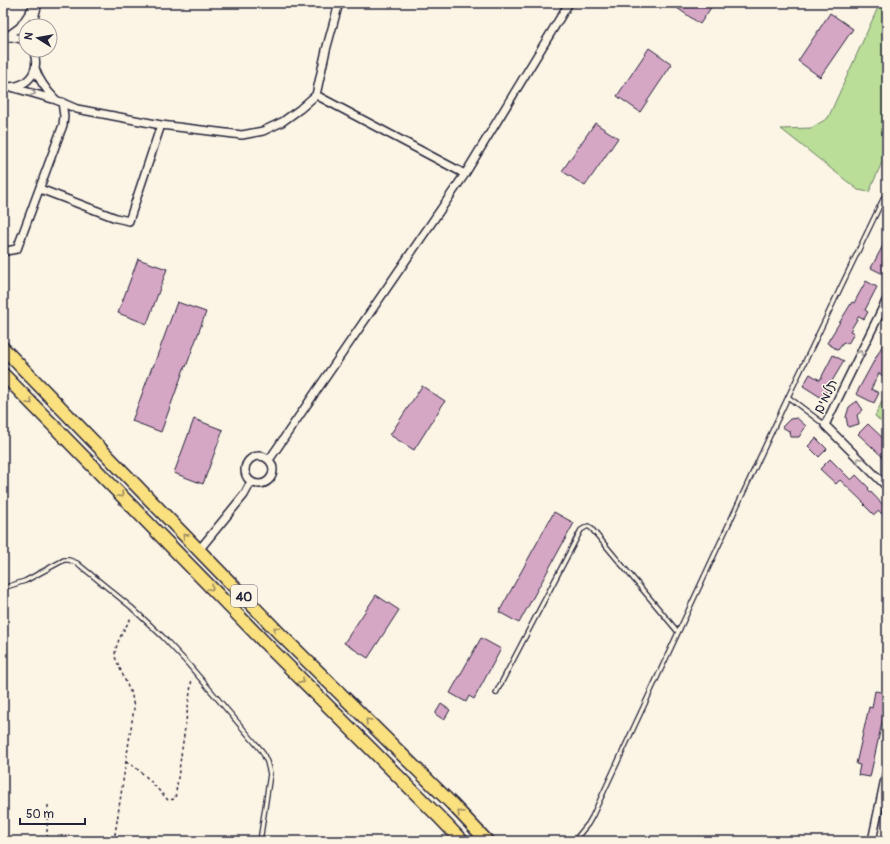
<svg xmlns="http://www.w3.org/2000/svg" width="890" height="844" font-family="Pangolin,'Playpen Sans Hebrew',sans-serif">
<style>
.green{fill:#badd97;stroke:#6e8069}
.building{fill:#d6a6c5;stroke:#22223b}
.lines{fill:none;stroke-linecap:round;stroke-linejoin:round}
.lane-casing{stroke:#22223b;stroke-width:6}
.street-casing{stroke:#22223b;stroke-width:10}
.highway-casing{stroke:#22223b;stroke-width:15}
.path{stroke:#22223b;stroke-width:1.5;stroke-dasharray:3 3;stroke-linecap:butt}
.lane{stroke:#fcf5e5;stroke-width:3.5}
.street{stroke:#fcf5e5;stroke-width:7}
.highway{stroke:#fbe080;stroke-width:12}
.oneway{stroke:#9a9698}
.oneway2{stroke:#998a61}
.labels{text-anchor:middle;stroke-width:3;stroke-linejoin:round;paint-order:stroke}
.shield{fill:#fcf5e5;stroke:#63616e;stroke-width:1}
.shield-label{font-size:13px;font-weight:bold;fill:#22223b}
.street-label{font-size:14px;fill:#22223b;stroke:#fcf5e5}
</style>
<rect width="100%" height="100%" fill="#fcf5e5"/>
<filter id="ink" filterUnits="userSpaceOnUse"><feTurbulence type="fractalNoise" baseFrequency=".025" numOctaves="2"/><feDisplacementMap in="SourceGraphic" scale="8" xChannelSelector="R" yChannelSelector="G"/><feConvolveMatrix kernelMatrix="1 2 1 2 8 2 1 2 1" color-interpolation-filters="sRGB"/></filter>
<g filter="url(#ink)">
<path class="green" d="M880,3H887V151L869,192L858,190L781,129L811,128L828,118Z
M887,391V427L875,416Z"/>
<path class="building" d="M680,3H714L700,24L677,8Z
M830,13L853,29L820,77L798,61Z
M649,48L672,64L640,112L617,96Z
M595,123L618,138L585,186L562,171Z
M887,238V266L883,274L871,268Z
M138,259L167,269L147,324L118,313Z
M866,281L877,287L865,310L868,312L864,319L859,316L850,331L854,333L848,344L844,342L838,350L827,343L852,302L854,303Z
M177,302L206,312L186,367L185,366L161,432L132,421L152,367H153Z
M887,337V369L883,376L879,373L871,389L879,393L874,403L856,394Z
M833,355L844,361L822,398L803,386L810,374L820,380Z
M422,386L445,401L414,450L390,435Z
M857,401L863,410L857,415L859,424L848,427L846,417L849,407Z
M797,418L806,426L799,437H790L789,431L782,427L790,419Z
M194,419L223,430L203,484L174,473Z
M868,424L887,442V461L858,434Z
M816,438L827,449L819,457L808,446Z
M830,459L851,480L856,475L869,488L868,489L887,509V519L879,511L874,515L864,505L865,504L840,480L836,484L820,469Z
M554,512L574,523L519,623L499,612Z
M376,595L399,610L368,658L344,643Z
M481,638L501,649L474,699L469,696L466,702L450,693Z
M875,691L887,693V700L870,777L858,775L860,765L856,764L869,707L872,708Z
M441,704L450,710L444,720L435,714Z"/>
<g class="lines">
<defs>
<path id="lane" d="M788,397L825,425
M3,588L25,581L64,560H69L77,563L131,607L163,637L189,665L262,751L267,762L270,774L260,841
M496,693L581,530L588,526L591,528L678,632
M574,841L588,824L592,817L788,397L887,191"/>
<path id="street" d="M32,26L38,3
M5,37C13,37 19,37 26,42
M5,38L20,27L36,3
M35,68C39,81 46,90 56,100
M3,86C26,90 42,72 33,50
M11,87L56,100L77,109L161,125L242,135L263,131L282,122L300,109L316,95L326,50L339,3
M316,95L465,174
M40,189L116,218L129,221L161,125
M3,250L6,251L17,249L63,125L64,116L62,102
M887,299L825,425L887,487
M245 470a14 14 0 1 1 28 0a14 14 0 1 1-28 0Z
M269,460L465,174L569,3
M199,550L244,495L251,482
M872,841L887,769"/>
<path id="highway" d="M3,348L280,634L452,804L487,841
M3,374L268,646L439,817L462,841"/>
</defs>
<use href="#lane" class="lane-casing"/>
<use href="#street" class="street-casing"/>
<use href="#highway" class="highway-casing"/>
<path class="path" d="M3,715L7,690
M126,762C143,770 155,787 168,800L175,799L192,678
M48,805L47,832L48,841
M114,841L134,708L132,696L115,657C115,642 125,629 132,616
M420,841L428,837"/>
<use href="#lane" class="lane"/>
<use href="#street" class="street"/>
<use href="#highway" class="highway"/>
</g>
<defs><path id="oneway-chevron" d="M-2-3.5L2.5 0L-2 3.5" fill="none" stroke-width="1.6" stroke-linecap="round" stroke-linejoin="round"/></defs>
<g class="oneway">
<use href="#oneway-chevron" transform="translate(33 93) rotate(16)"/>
<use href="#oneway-chevron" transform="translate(860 353) rotate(-64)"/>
<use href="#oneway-chevron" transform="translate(859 460) rotate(-135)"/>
</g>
<g class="oneway2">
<use href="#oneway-chevron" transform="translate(30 402) rotate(46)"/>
<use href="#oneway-chevron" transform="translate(121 495) rotate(46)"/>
<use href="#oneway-chevron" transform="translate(185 536) rotate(-134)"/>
<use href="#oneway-chevron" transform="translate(211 588) rotate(46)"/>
<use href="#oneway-chevron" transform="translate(276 629) rotate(-134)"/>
<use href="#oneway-chevron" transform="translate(302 681) rotate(45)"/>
<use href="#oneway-chevron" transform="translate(368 721) rotate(-135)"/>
<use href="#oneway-chevron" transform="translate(460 813) rotate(-133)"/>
</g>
</g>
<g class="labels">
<rect class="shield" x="231" y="585" width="26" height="22" rx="3"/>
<g class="shield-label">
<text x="244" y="601">40</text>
</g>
<g class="street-label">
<text transform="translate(825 396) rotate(-64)" y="5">תלמים</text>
</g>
</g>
<rect width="890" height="844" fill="none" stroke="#fcf5e5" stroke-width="16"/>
<rect x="8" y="8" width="874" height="828" fill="none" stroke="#22223b" stroke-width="1.5" filter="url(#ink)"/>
<g transform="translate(38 38) rotate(281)"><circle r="19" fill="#fcf5e5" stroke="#a5a1a1"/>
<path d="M0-3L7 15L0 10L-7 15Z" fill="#22223b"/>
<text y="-6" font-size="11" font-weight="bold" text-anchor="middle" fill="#22223b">N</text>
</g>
<path d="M20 818v6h65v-6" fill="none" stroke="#22223b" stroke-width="2"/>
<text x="26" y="818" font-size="12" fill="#22223b" stroke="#fcf5e5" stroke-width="3" paint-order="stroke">50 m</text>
</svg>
